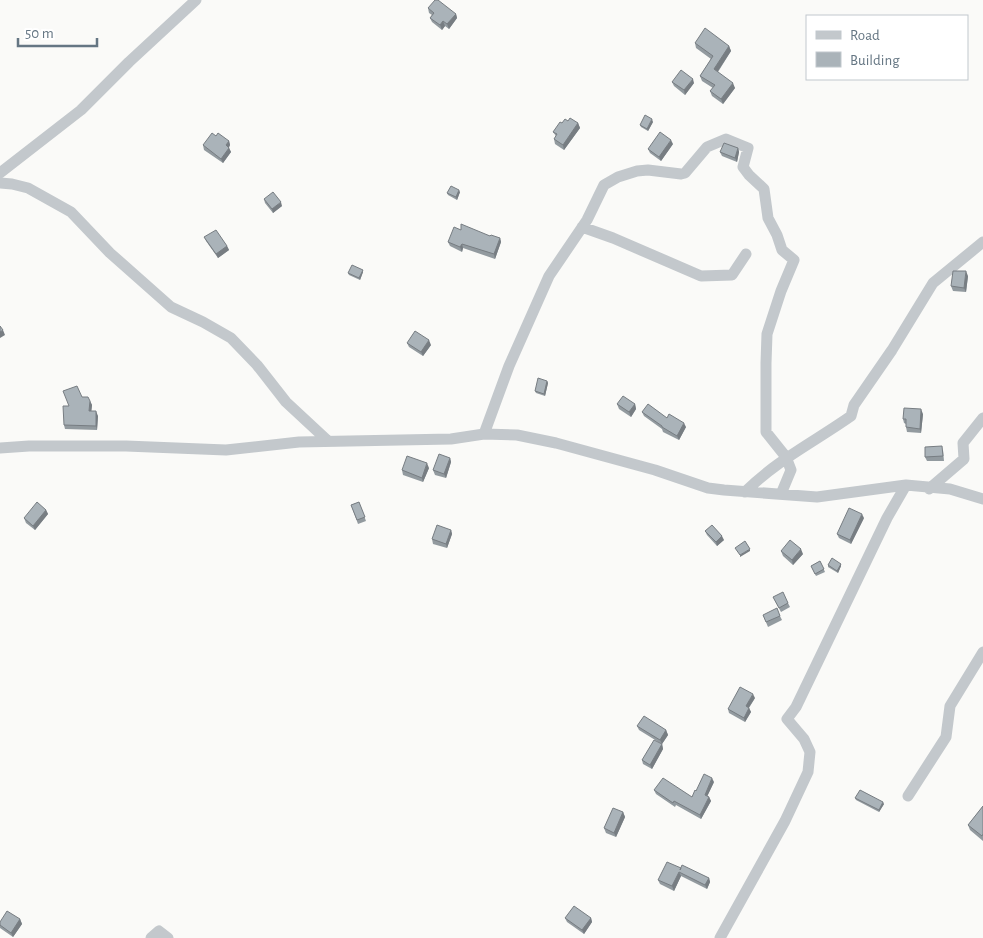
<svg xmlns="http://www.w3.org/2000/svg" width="983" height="938" font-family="'Alegreya Sans',sans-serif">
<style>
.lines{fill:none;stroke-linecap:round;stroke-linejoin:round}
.minor{stroke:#c3c8cc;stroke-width:11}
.wall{fill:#929a9f}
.shaded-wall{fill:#777d82}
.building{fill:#aab3b9;stroke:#777d82}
</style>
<rect width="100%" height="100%" fill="#fafaf8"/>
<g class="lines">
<path class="minor" d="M0,173L81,110L129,62L196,0
M0,183L12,184L28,188L71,212L110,253L171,307L203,322L231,338L257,365L286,402L328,441
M582,227L613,238L701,276L732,275L746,254
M484,434L509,366L549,276L587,220L604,185L618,177L637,171L648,170L681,174L685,173L707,147L726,139L748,148L743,167L749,175L764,189L768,218L777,235L782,250L794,260L781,291L767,334L766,363V432L786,457L791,470L781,494
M0,448L29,446H126L226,450L299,442L451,439L484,434L517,435L556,443L655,470L708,488L724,490L817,497L906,485L950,489L983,499
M929,489L964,459L963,443L983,418
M745,492C777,460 814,442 851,416L854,405L892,350L933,283L983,242
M908,796L946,737L950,706L983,652
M151,938L159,931L168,938
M720,938L785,821L808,772L810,752L804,739L787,719L796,707L887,518L906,485"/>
</g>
<path class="wall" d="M428,8L456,14L457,18L449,29L445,26L442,30L432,22L430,18L432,15L429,13Z
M695,43L729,46L731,51L718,72L735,88L723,104L712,96L710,91L713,88L702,81L700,76L711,59L696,48Z
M672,82L694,83L685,95L674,86Z
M568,121L578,123L580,128L564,150L555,144L554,139L556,136L553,132L562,123Z
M653,122L648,131L641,127L640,125Z
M216,136L229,141L230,145L229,148L231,152L223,163L204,150L203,145Z
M673,144L661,161L650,153L648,149Z
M738,148L739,152L737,162L722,156L720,152Z
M460,192L457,200L448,195L447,193Z
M264,199L282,206L273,213L265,203Z
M461,230L500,238L501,242L495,259L463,248L462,252L450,246L448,242Z
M204,237L227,246L229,250L218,258L206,241Z
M363,272L360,280L349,275L348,273Z
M968,276L966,292L953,291L951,286Z
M407,343L431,345L423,356L409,347Z
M547,381L548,383L545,396L536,393L535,391Z
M82,397L90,401L92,405L91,411L98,416L97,430L65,429L64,425Z
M617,404H635L636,409L631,417L619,409Z
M642,412L686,427L679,440L663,432L662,429L644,416Z
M923,414L921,433L907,432L906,427V424L904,423L903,419Z
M943,450L944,461H927L925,457Z
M450,458L451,462L446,478L435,475L433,470Z
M429,468L423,482L403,475L402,470Z
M359,502L366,521L358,524L351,505Z
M46,510L48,514L35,530L26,523L24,518Z
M864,518L851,544L839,538L837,534Z
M451,530L452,534L447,548L433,544L432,539Z
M705,531L724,540L717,546L707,535Z
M781,551L803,554L793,565L783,556Z
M820,561L825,572L816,576L811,566Z
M841,564V566L838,573L828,567V565Z
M773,597L788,603L790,607L781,612Z
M763,615L780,616L782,620L768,627Z
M755,698L749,708L751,712L745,722L729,713L728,709Z
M637,726L666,730L668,735L662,744L663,749L652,769L643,764L642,760L660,743L639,730Z
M714,782L707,796L709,797L711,801L701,819L676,805L675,807L656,794L654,790L692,797L696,791Z
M855,798L884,804L879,812L856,800Z
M983,806V841L970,830L968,825Z
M623,812L625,817L616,837L606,833L604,828Z
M681,868L709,878L710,882L707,889L681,876L674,891L660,884L658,880Z
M565,918H591L592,922L584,934L567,922Z
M20,919L22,924L13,937L0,928V922Z"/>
<path class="shaded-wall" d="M456,14L457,18L449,29L447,24Z
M443,21L445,26L442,30L440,25Z
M729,46L731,51L716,74L714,69Z
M693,79L694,83L685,95L684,90Z
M733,83L735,88L723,104L721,99Z
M652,119L653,122L648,131L647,129Z
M578,123L580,128L564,150L563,145Z
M671,140L673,144L661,161L659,157Z
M229,141L230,145L227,150L226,145Z
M229,148L231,152L223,163L221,159Z
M738,148L739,152L737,162L735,158Z
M459,190L460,192L457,200L456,197Z
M281,202L282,206L273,213L272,209Z
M500,238L501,242L495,259L494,254Z
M462,244L463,248L462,252L460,247Z
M227,246L229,250L218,258L216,254Z
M363,270V272L360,280L359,278Z
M966,271L968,276L966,292L964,288Z
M3,330L5,335L0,338V332Z
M429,340L431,345L423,356L421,352Z
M547,381L548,383L545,396L544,394Z
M90,401L92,405L91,415L89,411Z
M635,404L636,409L631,417L629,412Z
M921,409L923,414L921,433L920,429Z
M96,411L98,416L97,430L96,426Z
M684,423L686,427L679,440L677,436Z
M450,458L451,462L446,478L444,474Z
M427,463L429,468L423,482L422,478Z
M46,510L48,514L35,530L33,526Z
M862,514L864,518L851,544L850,540Z
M451,530L452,534L447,548L446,544Z
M722,536L724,540L717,546L716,542Z
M750,549V551L740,557V555Z
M801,549L803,554L793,565L792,560Z
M841,564V566L838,573L837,571Z
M753,694L755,698L747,710L746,706Z
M749,708L751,712L745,722L744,718Z
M666,730L668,735L662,744L660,740Z
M662,744L663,749L652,769L650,765Z
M712,778L714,782L706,799L705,795Z
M709,797L711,801L701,819L700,815Z
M883,802L884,804L879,812V810Z
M623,812L625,817L616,837L614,833Z
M679,872L681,876L674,891L672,886Z
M709,878L710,882L707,889L705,885Z
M591,918L592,922L584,934L582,930Z
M20,919L22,924L13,937L11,933Z"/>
<path class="building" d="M435,0H438L456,14L447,24L443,21L440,25L430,18L434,13L428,8Z
M705,28L729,46L714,69L733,83L721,99L710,91L715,85L700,76L713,56L695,43Z
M681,70L693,79L684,90L672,82Z
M645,115L652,119L647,129L640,125Z
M570,118L578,123L563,145L554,139L557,134L553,132L560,122L562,123L565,119L568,121Z
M660,132L671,140L659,157L648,149Z
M212,133L216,136L218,133L229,141L226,145L229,148L221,159L203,145Z
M724,143L738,148L735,158L720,152Z
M451,186L459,190L456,197L447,193Z
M273,192L281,202L272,209L264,199Z
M461,224L490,236L491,235L500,238L494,254L462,244L460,247L448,242L454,227L461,230Z
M216,230L227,246L216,254L204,237Z
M352,265L363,270L359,278L348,273Z
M953,271H966L964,288L951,286Z
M0,326L3,330L0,332Z
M415,331L429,340L421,352L407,343Z
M538,378L547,381L544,394L535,391Z
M77,386L82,397H88L90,401L89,411H96V426L64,425L63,406H69L63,391Z
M623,396L635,404L629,412L617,404Z
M648,404L667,418L669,414L684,423L677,436L662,427V426L642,412Z
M904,408L921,409L920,429L906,427V419H903Z
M942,446L943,456L925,457V447Z
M439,454L450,458L444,474L433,470Z
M407,456L427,463L422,478L402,470Z
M37,502L46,510L33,526L24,518Z
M359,502L365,517L357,520L351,505Z
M849,508L862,514L850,540L837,534Z
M437,525L451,530L446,544L432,539Z
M712,525L722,536L716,542L705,531Z
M790,540L801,549L792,560L781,551Z
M745,541L750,549L740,555L735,548Z
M832,558L841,564L837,571L828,565Z
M820,561L824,569L815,574L811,566Z
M783,592L788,603L779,608L773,597Z
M777,608L780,616L766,622L763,615Z
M740,687L753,694L746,706L749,708L744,718L728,709Z
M644,716L666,730L660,740L637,726Z
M654,740L662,744L650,765L642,760Z
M704,774L712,778L705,795L709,797L700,815L674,801L673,803L654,790L663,778L692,797L695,790L696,791Z
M860,790L883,802L879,810L855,798Z
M983,806V834L982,836L968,825Z
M613,808L623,812L614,833L604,828Z
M667,862L681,868L680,870L682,865L709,878L705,885L679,872L672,886L658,880Z
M574,906L591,918L582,930L565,918Z
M7,911L20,919L11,933L0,925V922Z"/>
<rect x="806" y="15" width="162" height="65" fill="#ffffff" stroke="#c1c8cd"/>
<rect x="816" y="31" width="25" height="8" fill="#c3c8cc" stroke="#c1c8cd"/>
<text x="850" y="40" font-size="15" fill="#657683">Road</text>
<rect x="816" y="52" width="25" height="15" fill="#aab3b9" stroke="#c1c8cd"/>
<text x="850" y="65" font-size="15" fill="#657683">Building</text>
<path d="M18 38v8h79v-8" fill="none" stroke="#657683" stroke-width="2.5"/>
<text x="25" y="38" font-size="15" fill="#657683" stroke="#ffffff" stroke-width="4" paint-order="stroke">50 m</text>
</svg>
